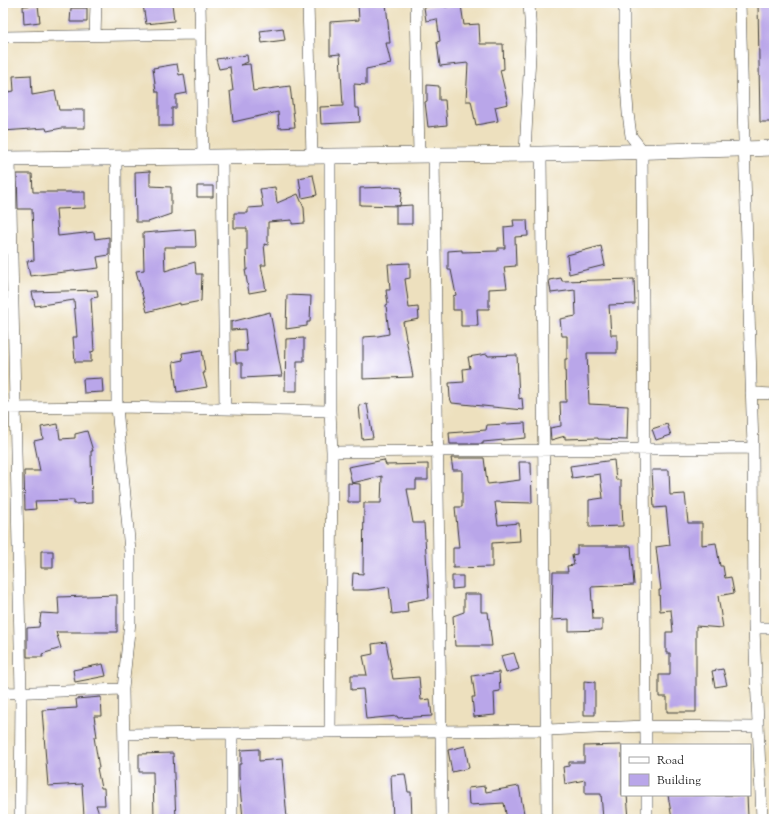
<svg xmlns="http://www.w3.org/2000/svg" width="777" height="822" font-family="'Sorts Mill Goudy',serif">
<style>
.building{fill:#b9a6e9}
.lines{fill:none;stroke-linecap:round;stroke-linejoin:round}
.street-casing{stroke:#3b3934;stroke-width:12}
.secondary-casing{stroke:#3b3934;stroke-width:16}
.street{stroke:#fff;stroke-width:11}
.secondary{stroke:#fff;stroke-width:15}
</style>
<rect width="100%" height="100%" fill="#fff"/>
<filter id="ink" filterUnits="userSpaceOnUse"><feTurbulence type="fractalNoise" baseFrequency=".025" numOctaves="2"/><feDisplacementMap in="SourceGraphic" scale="8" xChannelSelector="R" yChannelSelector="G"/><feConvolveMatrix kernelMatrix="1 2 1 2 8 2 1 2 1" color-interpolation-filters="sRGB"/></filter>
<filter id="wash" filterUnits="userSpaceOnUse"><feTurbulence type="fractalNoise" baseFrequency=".012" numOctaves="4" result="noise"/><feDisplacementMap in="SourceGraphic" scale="16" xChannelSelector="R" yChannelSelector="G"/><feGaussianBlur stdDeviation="0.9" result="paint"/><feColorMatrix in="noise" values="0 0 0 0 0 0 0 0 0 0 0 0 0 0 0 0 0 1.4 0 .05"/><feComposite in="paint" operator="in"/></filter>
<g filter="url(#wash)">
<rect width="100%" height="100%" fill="#ede0be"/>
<g id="blocks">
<path class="building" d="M156,3H172L174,21L146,24L143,5Z
M386,3L390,43H386L391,64L366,69V85L354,84L355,108H359L360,122L321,124L320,107L343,106L340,54L330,55V22L359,20L358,4Z
M758,3H774V122H760Z
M38,5L40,22L24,24L23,6Z
M444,5L445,7L461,5L464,25L479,24L480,44H503L504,69L500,70L508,104L495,107L498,121L476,125L471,101H466L468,63L440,66L437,42L440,41L437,19L426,21L424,7Z
M71,8H87V22H70Z
M283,28L285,40L262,43L260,31Z
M247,55L248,62L240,65L250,64L253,91L290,86L295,127L279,128L278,112L233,122L230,91H233L230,67L219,69L216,59Z
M177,64L179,75L184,74L187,93L176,95V108H172V126H159V92H156L153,68Z
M31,75L32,95L55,91L59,110H85V128H62L47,131L46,128L3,131V119H7L3,93L14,91L13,76Z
M427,85L439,86V100H445L447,125L428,127L425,102L427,101Z
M150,171V186L171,187V214L148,222H136L135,172Z
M17,174H32L33,192H85V208L56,209L58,236L94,232L95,239L109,237V255L97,257L99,268L30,276L27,261L34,260L32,209H18Z
M313,175L317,195L302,198L299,178Z
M197,186H213V197H197Z
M275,187L277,203L298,194L304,208L305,223L292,224V220L268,222V245L264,244L266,265H261L266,290L249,293L245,270H247L246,250H247V228H234V213H248V208L263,207L260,189Z
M390,187L402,188L400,206L360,205V188Z
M412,205V224H396V206Z
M513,220H527L528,236L515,237L516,266L504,267L507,288L489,289V309H477L478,326H461V310H453V296L456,295L451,270H448V251L462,250V252L498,251V248H505L504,227L514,226Z
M195,229L196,246L195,247H164L165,271L195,262L196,274H202L201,301L180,305V303L147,312L136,271L144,270L143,233Z
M601,246L605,265L569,274L567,255Z
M410,263V278L405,279L409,308L418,307L419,319L403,322L413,377L363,379V337L378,336L389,334L386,305L388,304L386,290H390L388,264Z
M561,278L562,281L634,279L635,304L609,305L611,335H617V353H587L589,404L628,406L627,440L598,439V438L565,439V436L551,440L550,428L561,426L560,402H566L565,364V359H567V336H562L560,319L576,316L575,290L551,293L549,280Z
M97,290L98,297L91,298L94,351L91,352V362H75L73,337H77L74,300L35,306L32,292Z
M287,295L311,296L310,322H307V326L286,329Z
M270,312L282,376L242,378V363H236L235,351H247L245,329L231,330V322Z
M304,338V361H297V391H285L286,339Z
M202,350L205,373H203L207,387L177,392L173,362L183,360L182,353Z
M487,354L488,356L517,355L519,399L522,398L523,410L452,403L450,398L449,383L464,382L463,369L470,368L468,357Z
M102,378L103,392L84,393L83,379Z
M367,404L373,438L362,439L359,405Z
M525,423L526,438L483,442V444H450L449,433L486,430L487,425Z
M58,424L60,439L75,438V434L87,431L93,451H91L92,503L74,504V500L35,501L36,509L25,510L24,471H40L34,441L43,439L41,427Z
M667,424L671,435L656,440L652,429Z
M451,458H484L487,482L488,484L520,480L519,462H531L532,503L495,502L498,525L519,523L520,541L492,543V567L453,568V548H459L455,507H462V470H453Z
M384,460L386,465L428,464V480H416V489H407L413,523H424L429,598L407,602L408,612L392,614L389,587L368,590H352L353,573L363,574L364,503H381L382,476L352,483L348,467Z
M614,460L616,480H621V505H622L623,526L589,527V500L603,498L600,474L572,478L570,466Z
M652,470H669L670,495L685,494L688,523H702V545L716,543L720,566H723L725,578L731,577L734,593L718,596L723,628L696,626V712H667V697H659V675H670V653H666V632H673L671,610L660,611L659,590H661L656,547L670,545L666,507L654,508Z
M348,483L360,484V502H348Z
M577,546H631L634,585L591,587L593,619H602V630L569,631V619L552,620L553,572H568L567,566L574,565L572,555L577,554Z
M41,551H53V568H41Z
M452,576H463V588L452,589Z
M464,594H481V612H488L492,646H455L453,616L464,612Z
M117,595V632H56L61,648L42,654L43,657H27V628L39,627L41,613L59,614L58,597Z
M386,642L393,679L419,677L421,700L430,699L432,716L398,718L397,716L366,719L363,689L351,690V675H367L363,656L373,654L372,644Z
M514,653L519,669L506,673L501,656Z
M103,664L106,676L75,682L73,670Z
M723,669L727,685L715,687L712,671Z
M499,672L500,691L494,692L495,715L474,717L472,697H475L472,676Z
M584,681L595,682V715H584Z
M101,697L102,716H94L97,737H94L99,768H97L101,788H104L105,805H96L99,814L84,817L82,784L48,786L42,710L77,708L76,699Z
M622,745V795H627L629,819H603L601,794H585V780L565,784L563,767L569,766V762H584V746Z
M465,746L469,768L452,772L448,750Z
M259,749V761L282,759L287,819H243L239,776V764H241V750Z
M173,753L176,819H154L153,772H139V754Z
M405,774L408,792H411L412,819H393L391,775Z
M485,786L486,792L519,786L525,819H507L504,803L469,805L468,788Z
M668,795H747L748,817L738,819H672Z"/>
</g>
</g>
<g filter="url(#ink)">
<use href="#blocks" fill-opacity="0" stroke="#3b3934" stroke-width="1"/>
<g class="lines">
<defs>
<path id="street" d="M200,3L203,156
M308,3L312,156
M416,3L419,155
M624,3V57L628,113L631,136L642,150L646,745
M740,3L753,448L754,628L762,819
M95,36L96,3
M3,37L200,34
M525,153L531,36L529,3
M434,154L442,819
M541,154L547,819
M222,156L225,409
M116,157L117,407L130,551V622L123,689L125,819
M10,159L21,693L20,819
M751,393L774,394
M3,408L117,407L330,411
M332,452L753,448
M754,628H774
M3,693L123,689
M330,732L332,452L330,411V155
M232,733V819
M124,734L547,730L646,726L757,727
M647,795V819"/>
<path id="secondary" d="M3,159L541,154L774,148"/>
</defs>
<use href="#street" class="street-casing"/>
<use href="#secondary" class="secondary-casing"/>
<use href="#street" class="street"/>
<use href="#secondary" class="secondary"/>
</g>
</g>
<rect width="777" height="822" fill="none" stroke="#fff" stroke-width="16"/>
<rect x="621" y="744" width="130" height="52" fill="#ffffff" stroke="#a4a4a4"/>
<rect x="629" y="757" width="20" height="6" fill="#ffffff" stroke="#a4a4a4"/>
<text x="657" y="764" font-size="12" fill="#1c1c1c">Road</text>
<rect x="629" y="774" width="20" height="12" fill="#b9a6e9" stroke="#a4a4a4"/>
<text x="657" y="784" font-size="12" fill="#1c1c1c">Building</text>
</svg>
